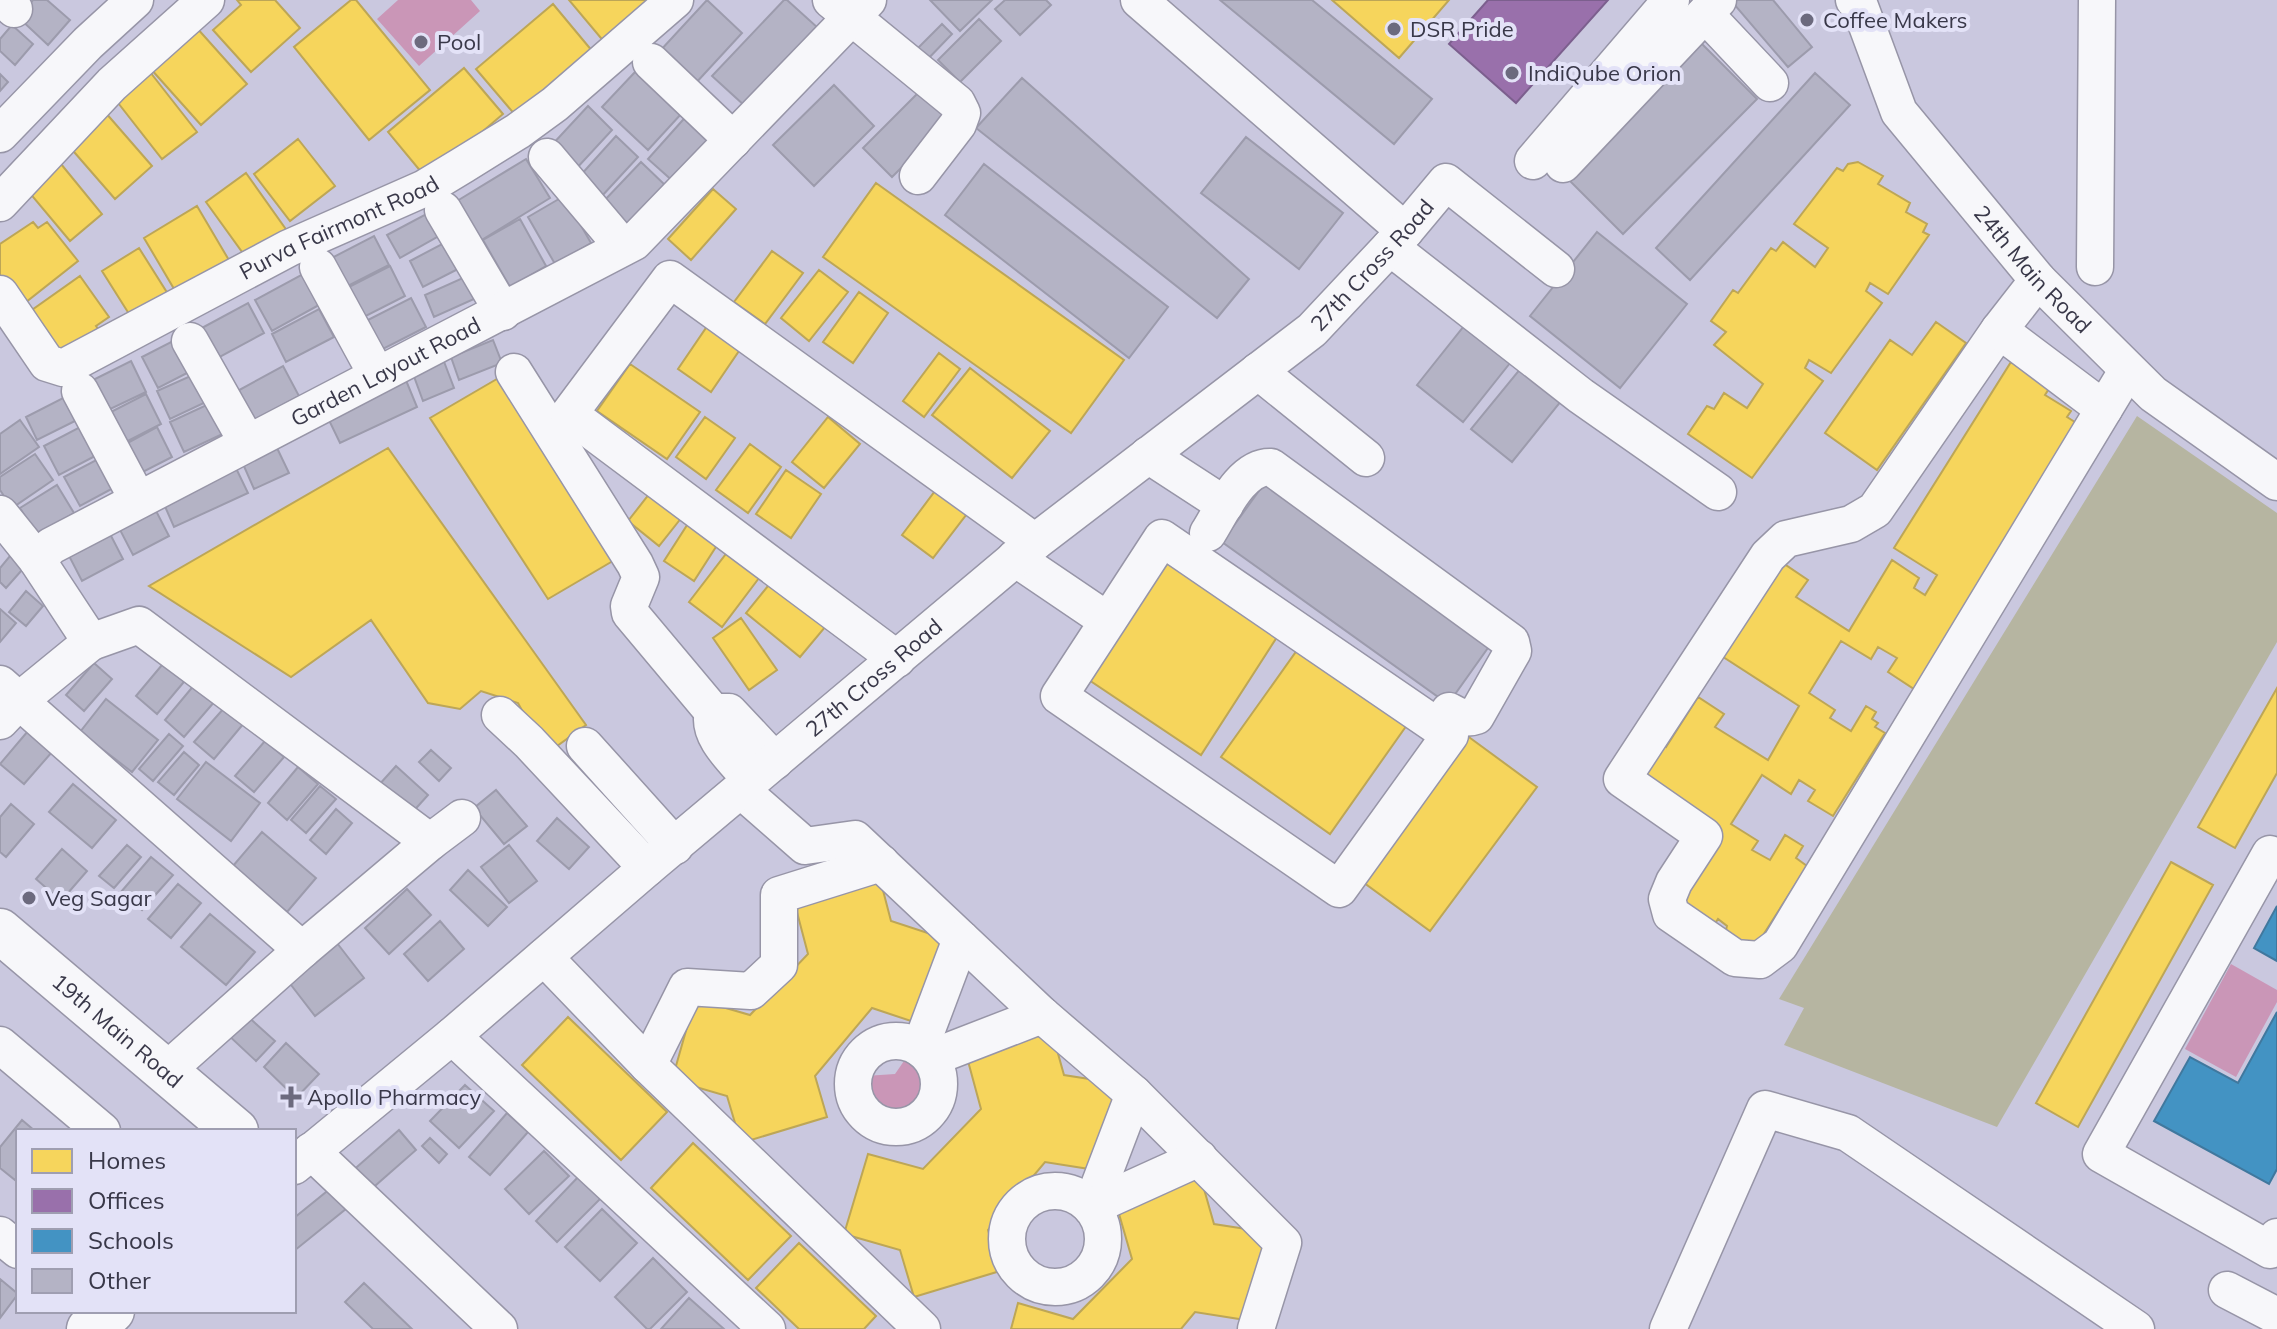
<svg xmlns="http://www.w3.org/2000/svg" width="2277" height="1329" font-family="Mulish,sans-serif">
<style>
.green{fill:#b6b5a1}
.water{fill:#ca96b7}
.homes{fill:#f6d55c;stroke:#bda656;stroke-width:2}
.offices{fill:#9970ab;stroke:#7c5f8e;stroke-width:2}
.schools{fill:#4393c3;stroke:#40789e;stroke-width:2}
.building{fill:#b4b3c5;stroke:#9c9bac;stroke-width:2}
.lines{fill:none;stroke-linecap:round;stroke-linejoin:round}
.minor-casing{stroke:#9795a7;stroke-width:39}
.major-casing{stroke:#9795a7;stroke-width:47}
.minor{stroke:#f7f7fa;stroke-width:36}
.major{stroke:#f7f7fa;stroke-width:44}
.poi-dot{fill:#6c6a7e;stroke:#e3e2f7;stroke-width:3}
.labels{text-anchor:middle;stroke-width:8;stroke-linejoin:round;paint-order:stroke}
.poi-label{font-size:22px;fill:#393849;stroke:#e3e2f7;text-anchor:start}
.street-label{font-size:22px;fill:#393849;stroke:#e3e2f7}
</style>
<rect width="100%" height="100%" fill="#cac8df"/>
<path class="green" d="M2137,416L2277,513V642L1997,1127L1784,1045L1804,1008L1779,999Z"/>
<path class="water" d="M398,0H471L480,11L419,66L377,19Z
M2231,964L2277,990V1002L2236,1077L2185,1049Z
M913,1055L924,1072L922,1080L936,1092C937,1109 916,1120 901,1127L881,1108L865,1103L860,1090L865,1076L895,1074L904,1061Z"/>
<path class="homes" d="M237,0H275L300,28L251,72L213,30L241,5Z
M351,0H356L430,90L369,140L294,47Z
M569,0H671L611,50Z
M1332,0H1449L1399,58Z
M553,4L598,58L522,123L476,69Z
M196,27L247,84L201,125L150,68Z
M464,68L503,114L427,179L388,132Z
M150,72L197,132L162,159L115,99Z
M105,112L152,166L115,199L68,145Z
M298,139L335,186L290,221L254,174Z
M1858,162L1883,176L1878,184L1910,203L1906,212L1927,224L1923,232L1929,235L1888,294L1870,283L1866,291L1882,303L1831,373L1809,360L1805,368L1823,381L1752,478L1688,434L1707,406L1714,409L1724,393L1747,408L1763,384L1714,345L1726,332L1711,321L1733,290L1738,293L1771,248L1776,251L1783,242L1815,267L1828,248L1794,224L1837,168L1843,171L1848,164Z
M61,164L102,214L70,241L28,191Z
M246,173L290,235L250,263L206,202Z
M876,183L1124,360L1071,433L823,257Z
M713,189L736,209L691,260L668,239Z
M197,206L233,267L180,299L144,238Z
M33,222L38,228L47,222L78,261L21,306L0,275V244Z
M139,248L173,302L136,325L102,271Z
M772,251L803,273L765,324L734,302Z
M819,270L848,292L809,341L781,318Z
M80,276L109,317L96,326L101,333L50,358L22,317Z
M859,292L888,313L853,363L823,342Z
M1936,322L1966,343L1877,470L1825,433L1890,340L1912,355Z
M708,325L741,348L711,392L678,369Z
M939,353L960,369L924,417L903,401Z
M2011,362L2050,387L2045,395L2071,411L2067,417L2078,424L1914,689L1888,672L1897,658L1878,647L1871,659L1841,641L1809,693L1835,710L1830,718L1851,731L1866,706L1876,712L1872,719L1878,723L1875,727L1885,733L1833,816L1808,801L1815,790L1799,780L1791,794L1762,775L1731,824L1758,841L1752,850L1770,860L1785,835L1803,846L1796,858L1807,866L1753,951L1725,934L1727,926L1718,919L1712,928L1678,906L1722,837L1637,783L1662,744L1666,747L1698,697L1724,714L1715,727L1768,760L1799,706L1717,653L1777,559L1808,580L1796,597L1849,631L1892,560L1919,578L1914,588L1925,595L1937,575L1894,548Z
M630,364L700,412L667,459L597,411Z
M970,368L1050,431L1012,478L932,415Z
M502,376L623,555L548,599L430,418Z
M705,417L735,438L706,479L676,457Z
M828,417L860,444L824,488L792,462Z
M750,444L781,467L748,513L716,490Z
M388,448L586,725L546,754L518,703L481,691L460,709L428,703L371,620L291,677L149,586Z
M786,470L821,494L791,538L756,514Z
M941,483L973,506L933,558L902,535Z
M650,493L682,517L659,546L628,521Z
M691,519L721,539L694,581L664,561Z
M729,550L762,574L722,627L689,602Z
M1172,557L1279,634L1201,755L1086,678Z
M772,581L826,626L800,657L746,613Z
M741,618L777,670L749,690L713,638Z
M1305,639L1414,715L1330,834L1221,757Z
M2277,688V773L2235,848L2198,827Z
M1462,732L1537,787L1430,931L1356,877Z
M2171,862L2213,885L2078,1127L2036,1103Z
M879,875L891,921L949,940L920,1024L872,1008L815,1076L827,1117L741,1143L727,1096L672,1080L695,999L750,1015L808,954L793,897Z
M568,1017L667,1112L621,1160L522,1065Z
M1050,1025L1064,1075L1115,1083L1102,1171L1045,1162L988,1230L1000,1271L914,1297L900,1250L844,1234L868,1154L923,1169L981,1109L965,1050Z
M693,1143L791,1236L748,1280L651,1188Z
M1200,1175L1214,1224L1266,1232L1252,1321L1195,1312L1181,1329H1011L1018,1303L1073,1319L1132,1259L1115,1200Z
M799,1243L876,1316L864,1329H799L756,1288Z"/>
<path class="offices" d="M1488,0H1608L1516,103L1449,44Z"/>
<path class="schools" d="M2277,906V961L2254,948Z
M2277,1012V1169L2269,1184L2154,1121L2190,1057L2238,1083Z"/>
<path class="building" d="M33,0H47L70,20L48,45L18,17Z
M707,0L742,33L694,85L659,52Z
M784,0H787L818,28L745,106L712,76Z
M930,0H992L960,31Z
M1005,0H1046L1051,5L1020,35L995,9Z
M1220,0H1312L1432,99L1394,144Z
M1737,0H1773L1812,47L1788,67L1733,3Z
M979,19L1001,41L960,82L938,60Z
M942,24L952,34L923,64L912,54Z
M12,25L33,44L15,65L0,51V39Z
M1696,38L1757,99L1623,234L1562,173Z
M636,71L682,113L648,150L602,107Z
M1815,73L1850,105L1690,280L1656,248Z
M0,74L8,82L0,91Z
M1022,78L1249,279L1217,318L976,128Z
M834,85L874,126L814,186L773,145Z
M925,86L954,115L892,177L863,148Z
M588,106L612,130L575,170L550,147Z
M690,112L717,136L675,183L648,159Z
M616,136L638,157L601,197L579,177Z
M1246,137L1343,213L1299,269L1201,193Z
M526,159L550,198L480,241L457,201Z
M641,162L665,185L625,226L602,203Z
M984,164L1168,307L1129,358L945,215Z
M564,196L591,243L555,264L528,217Z
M432,211L444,233L400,258L387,235Z
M520,219L546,266L510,287L483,240Z
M1597,232L1687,304L1620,388L1530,316Z
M374,236L389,265L340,290L326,261Z
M444,243L458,269L423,287L410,261Z
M390,266L405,296L356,321L341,291Z
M303,274L319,305L272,331L255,300Z
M465,277L474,299L434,317L425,295Z
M411,298L426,327L377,352L362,323Z
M248,303L264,333L216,359L200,329Z
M319,309L334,337L286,362L272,334Z
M1472,316L1518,353L1463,422L1417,385Z
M493,340L502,363L459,380L451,357Z
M173,341L189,372L158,388L142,357Z
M443,359L454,388L423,401L412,371Z
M131,361L146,392L104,412L89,382Z
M1526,362L1566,395L1512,462L1471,429Z
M283,366L299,396L248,424L232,394Z
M195,374L208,401L170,419L157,391Z
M405,378L417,407L340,443L326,414Z
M146,394L161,424L120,445L105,415Z
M65,397L77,420L37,440L26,417Z
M213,402L227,432L184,452L170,422Z
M20,420L39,447L0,474V434Z
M82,426L97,455L59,475L44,446Z
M157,427L172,457L135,476L120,447Z
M277,448L289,473L254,489L243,464Z
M35,454L53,480L12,508L0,490V477Z
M102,457L117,486L80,506L64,477Z
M233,462L248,493L174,527L160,495Z
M1269,477L1495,638L1448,704L1222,542Z
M57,485L74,513L37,536L20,508Z
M154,507L169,536L133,555L118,526Z
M108,530L123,559L82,581L67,552Z
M15,550L29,562L6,588L0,582V568Z
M26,591L43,606L26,626L9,612Z
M0,609L16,623L0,642Z
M167,659L188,677L157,714L136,696Z
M94,663L112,679L84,711L66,695Z
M195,684L215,701L184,737L165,720Z
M106,699L158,740L132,772L80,732Z
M225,707L244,723L214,759L194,742Z
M28,731L52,752L24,784L0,764Z
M169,734L183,746L153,781L139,769Z
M265,741L284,757L254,792L235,776Z
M431,750L451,768L439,781L419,762Z
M184,752L199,765L174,795L158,782Z
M206,762L260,803L231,841L177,799Z
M396,766L428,795L410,815L378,786Z
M298,767L318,784L287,820L268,803Z
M73,784L116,820L92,848L49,812Z
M320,786L336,799L306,833L291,820Z
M496,790L527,826L504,844L474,808Z
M11,804L34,824L6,857L0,852V817Z
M336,809L352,823L326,854L310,840Z
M557,818L589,847L569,869L537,841Z
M262,832L316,878L287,912L233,866Z
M127,845L141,857L114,888L99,876Z
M509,845L537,881L509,903L481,867Z
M62,849L87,871L61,901L36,879Z
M151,857L173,875L142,910L121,892Z
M468,870L507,907L488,926L450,890Z
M178,884L201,903L171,938L148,919Z
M407,889L431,915L389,954L365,928Z
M210,914L255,952L226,985L181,947Z
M440,921L464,949L428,981L404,954Z
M337,943L364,978L315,1016L288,981Z
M244,1013L275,1041L256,1061L226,1033Z
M286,1043L319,1074L296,1098L264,1067Z
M465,1085L494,1111L459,1148L430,1121Z
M507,1113L528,1132L490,1175L469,1157Z
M22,1120L35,1131H18V1176L15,1180L0,1168V1147Z
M399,1130L416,1150L368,1192L350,1173Z
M430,1138L447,1154L439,1163L422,1146Z
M544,1151L569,1176L529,1214L505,1189Z
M580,1175L602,1197L557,1242L536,1221Z
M336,1184L352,1204L294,1251V1218Z
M602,1209L637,1243L600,1281L565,1247Z
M653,1258L687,1292L650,1329H647L615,1297Z
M0,1279L18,1294L0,1318Z
M364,1283L412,1329H373L345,1302Z
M689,1298L724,1329H661Z"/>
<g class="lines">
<defs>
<g id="minor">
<path d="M5,0L14,9"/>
<path d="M831,0L957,103L962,113L958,124L918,176"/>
<path d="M1139,0L1405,231"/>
<path id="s1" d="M1854,0L1859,4L1899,112L2038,280L2153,394L2277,482"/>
<path d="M1705,14L1770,83"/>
<path d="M651,62L733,140"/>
<path d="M0,134L88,43L135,0"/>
<path d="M547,157L623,247"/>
<path d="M1533,161L1671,0"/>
<path d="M1563,164L1718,0"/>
<path d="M0,203L112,84L206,0"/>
<path d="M443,210L503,312"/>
<path d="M1390,247L1581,396L1718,492"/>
<path d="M318,267L377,375"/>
<path d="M2095,267L2097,0"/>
<path d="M2038,280L1999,330L1875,510L1851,524L1786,539L1768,556L1622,779L1704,836L1674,882L1667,899L1671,914L1735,958L1760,960L1780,945L2127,371"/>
<path id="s2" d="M0,294L47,363L63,368L289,248L425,188L463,165L518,131L555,104L675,0"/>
<path d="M1999,330L2104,409"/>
<path d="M190,341L247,442"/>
<path d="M1258,371L1366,458"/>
<path d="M514,372L635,564L641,577L629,606L630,613L713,712"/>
<path d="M80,391L138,500"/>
<path d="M1148,455L1225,505"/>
<path d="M0,514L37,560"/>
<path d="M1208,533C1222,511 1241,466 1271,467L1511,642L1513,651L1476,716C1465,720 1458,716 1449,711"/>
<path d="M1015,558L1108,621L1059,696L1339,889L1450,735L1162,538L1108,621"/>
<path d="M91,642L139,625L430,842L302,950L166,1071"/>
<path d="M897,659L569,414L670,279L1035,542"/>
<path d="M0,684L302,950"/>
<path d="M713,712H729L775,761"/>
<path d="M713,712C706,737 737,762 752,781"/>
<path d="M500,715L529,742L647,868"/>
<path id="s3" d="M0,721L20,700L91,642L37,560L51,546L634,242L868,0"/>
<path d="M585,746L675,846"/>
<path d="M741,790L805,846L855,839L1042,1015L1134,1094L1283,1243L1256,1329"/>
<path d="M430,842L462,818"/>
<path d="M2270,854L2101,1154L2270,1250L2277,1237"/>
<path d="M544,957L648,1065L922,1329"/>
<path d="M452,1036L767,1329"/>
<circle cx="896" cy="1084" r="43"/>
<path d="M0,1045L102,1131"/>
<path d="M920,1048L961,939"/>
<path d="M931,1058L1042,1015"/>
<path d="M648,1065L687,987L751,991L779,965V895L881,863"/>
<path d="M311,1151L499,1329"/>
<path id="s4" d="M294,1166L452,1036L647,868L1035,542L1312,330L1405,231L1446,182L1556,269"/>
<circle cx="1055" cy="1239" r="48"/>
<path d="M1091,1207L1134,1094"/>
<path d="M1091,1207L1199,1158"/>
<path d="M0,1235L18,1250"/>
<path d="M2227,1290L2277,1316"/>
<path d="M1668,1329L1765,1109L1848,1133L2136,1329"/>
</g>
<g id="major">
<path id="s5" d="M0,931L236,1131"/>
<path d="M89,1329L112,1311"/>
</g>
</defs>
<use href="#minor" class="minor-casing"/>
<use href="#major" class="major-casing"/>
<use href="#minor" class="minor"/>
<use href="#major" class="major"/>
</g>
<g class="poi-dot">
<circle cx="1807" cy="20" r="8"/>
<circle cx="1394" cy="29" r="8"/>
<circle cx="421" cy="42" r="8"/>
<circle cx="1512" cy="73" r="8"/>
<circle cx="29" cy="898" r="8"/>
<path d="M287 1085h8v8h8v8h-8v8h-8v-8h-8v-8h8z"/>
</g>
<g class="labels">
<g class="poi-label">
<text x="1823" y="28">Coffee Makers</text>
<text x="1410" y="37">DSR Pride</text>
<text x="437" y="50">Pool</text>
<text x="1528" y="81">IndiQube Orion</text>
<text x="45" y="906">Veg Sagar</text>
<text x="307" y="1105">Apollo Pharmacy</text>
</g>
<g class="street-label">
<text dy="8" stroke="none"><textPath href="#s2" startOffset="410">Purva Fairmont Road</textPath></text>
<text dy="8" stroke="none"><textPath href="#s4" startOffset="1406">27th Cross Road</textPath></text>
<text dy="8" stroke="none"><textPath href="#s1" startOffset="328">24th Main Road</textPath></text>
<text dy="8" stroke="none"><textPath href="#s3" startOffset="616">Garden Layout Road</textPath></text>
<text dy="8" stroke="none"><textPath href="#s4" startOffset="758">27th Cross Road</textPath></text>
<text dy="8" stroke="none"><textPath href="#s5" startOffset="154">19th Main Road</textPath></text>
</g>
</g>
<rect x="16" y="1129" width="280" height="184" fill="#e3e2f7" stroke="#9f9eb1" stroke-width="2"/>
<rect x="32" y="1149" width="40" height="24" fill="#f6d55c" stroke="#9f9eb1" stroke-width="2"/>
<text x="88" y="1169" font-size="24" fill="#393849">Homes</text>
<rect x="32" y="1189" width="40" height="24" fill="#9970ab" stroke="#9f9eb1" stroke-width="2"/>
<text x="88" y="1209" font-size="24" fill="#393849">Offices</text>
<rect x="32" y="1229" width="40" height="24" fill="#4393c3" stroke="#9f9eb1" stroke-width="2"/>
<text x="88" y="1249" font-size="24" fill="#393849">Schools</text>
<rect x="32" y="1269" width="40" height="24" fill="#b4b3c5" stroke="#9f9eb1" stroke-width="2"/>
<text x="88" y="1289" font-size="24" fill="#393849">Other</text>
</svg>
